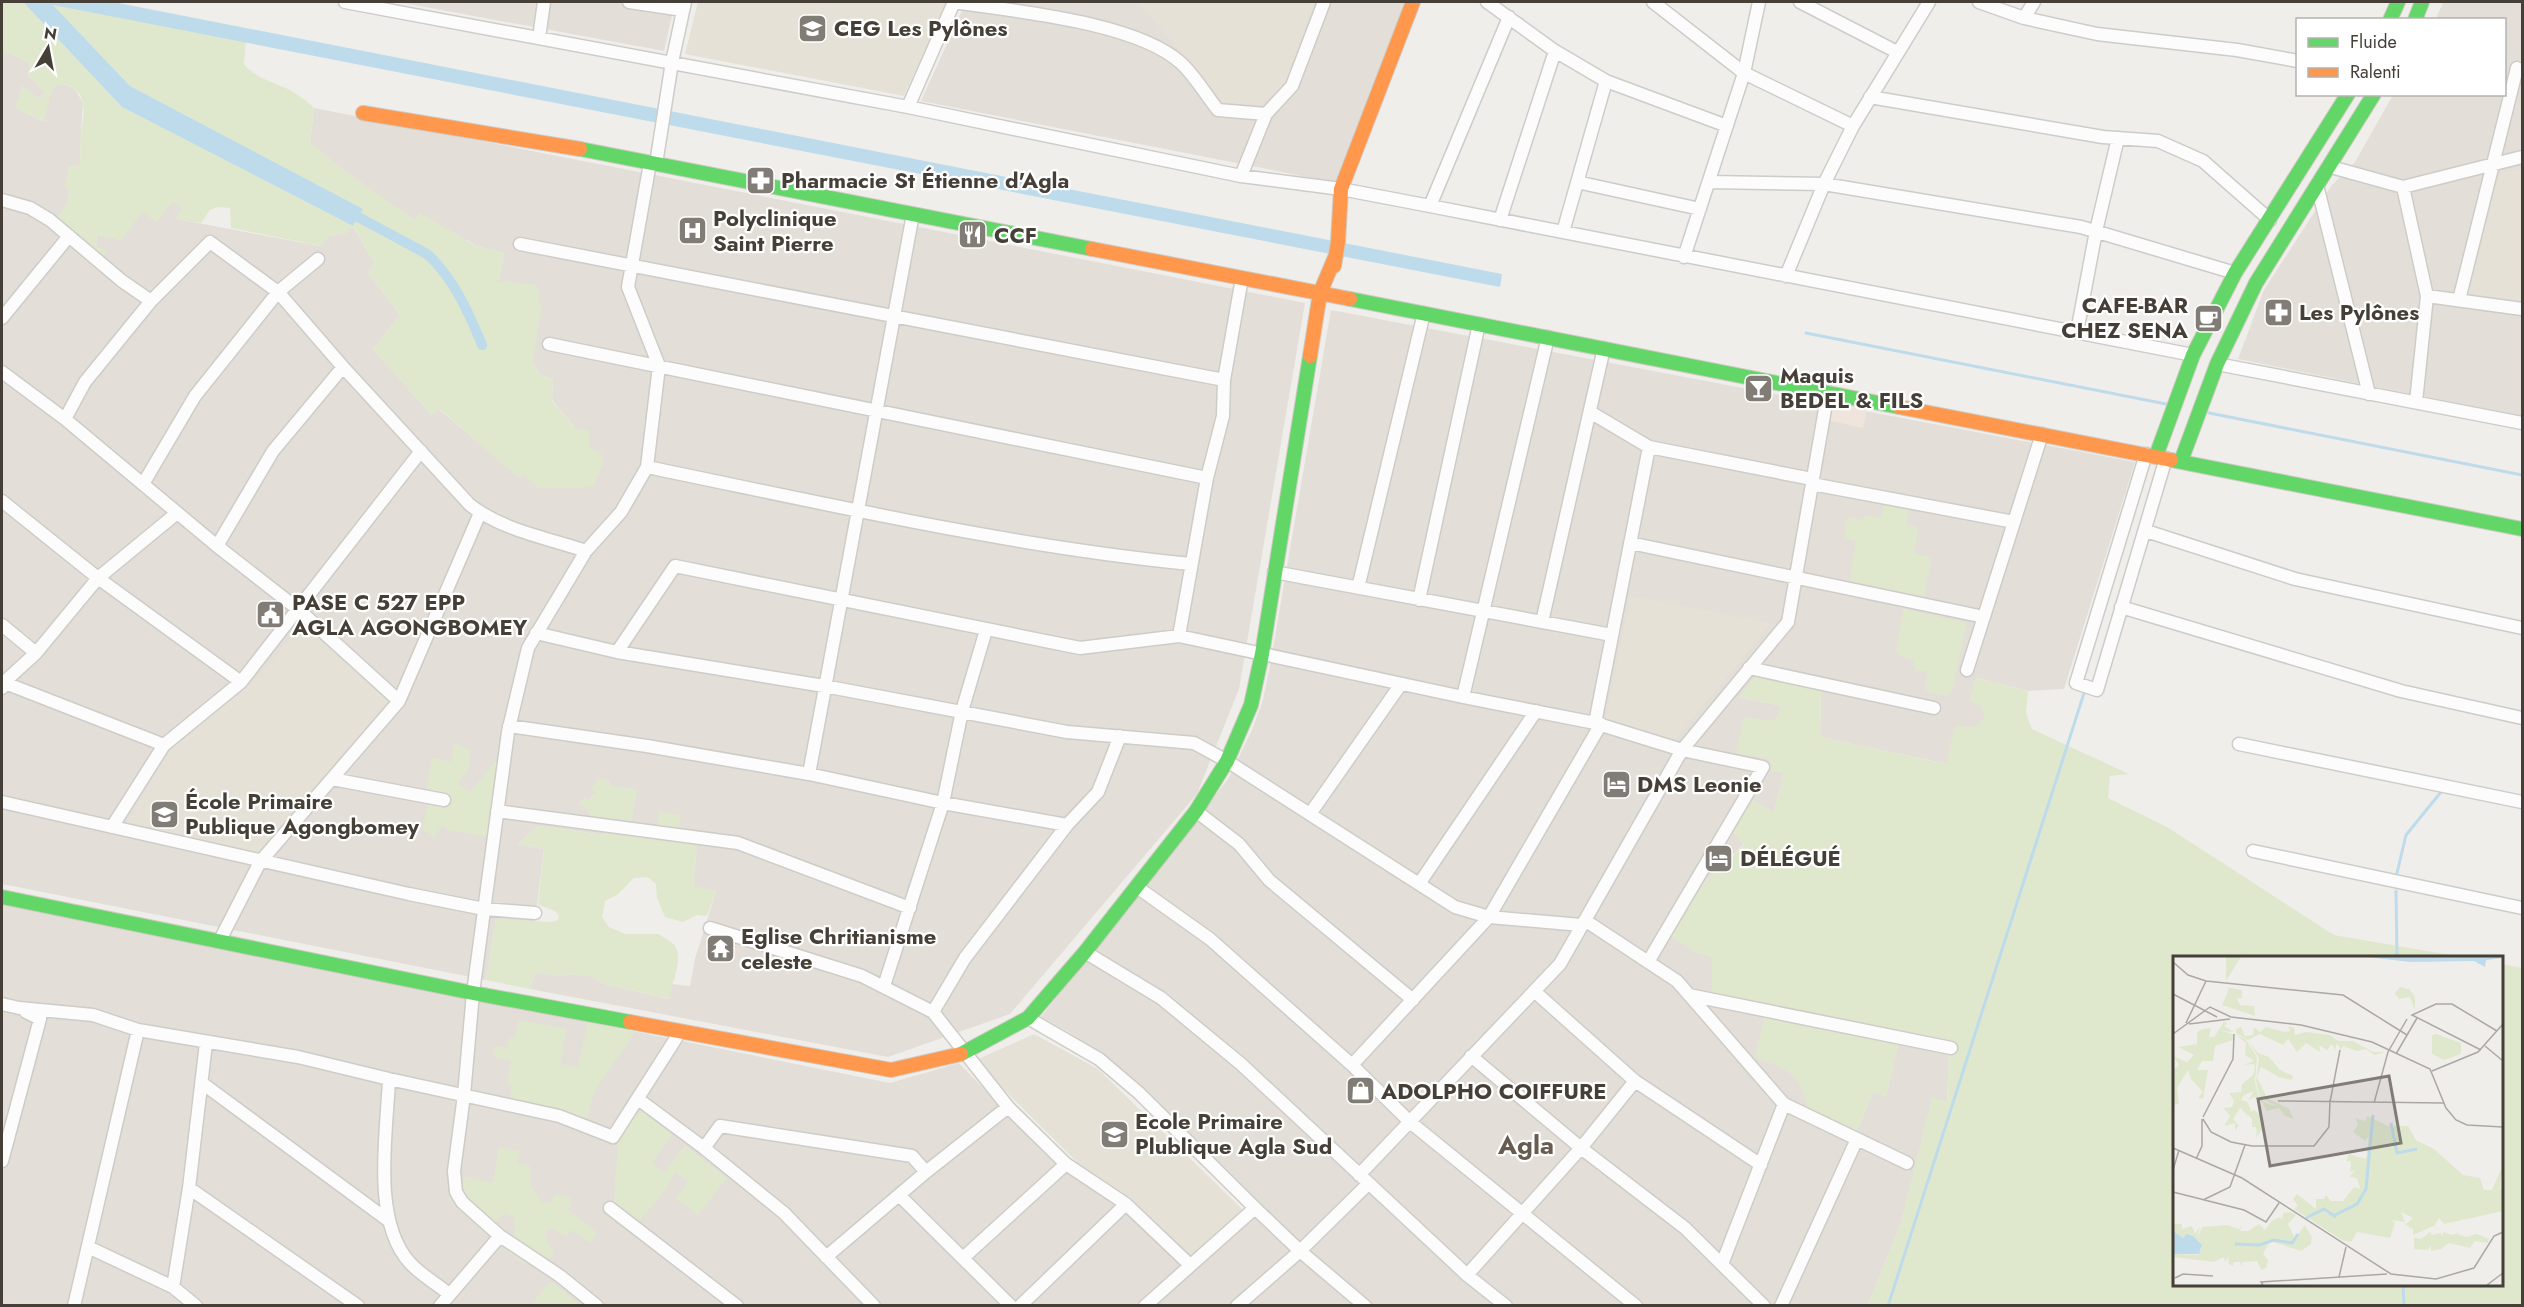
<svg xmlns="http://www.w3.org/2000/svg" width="2524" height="1307" font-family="Jost,sans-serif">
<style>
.residential{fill:#e3dfd8}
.commercial{fill:#efe5dc}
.education{fill:#e6e1d7}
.green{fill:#dfe8cd}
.water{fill:#bedbeb}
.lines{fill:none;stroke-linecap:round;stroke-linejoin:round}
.stream{stroke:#bedbeb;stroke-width:3}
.canal{stroke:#bedbeb;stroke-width:10}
.street-casing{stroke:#ceccc8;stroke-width:15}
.fast-casing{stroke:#cecac2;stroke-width:16}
.slow-casing{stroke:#cecac2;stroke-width:16}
.street{stroke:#fdfcfc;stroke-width:12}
.fast{stroke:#63d668;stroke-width:14}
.slow{stroke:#ff974d;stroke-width:14}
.labels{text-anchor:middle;stroke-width:4.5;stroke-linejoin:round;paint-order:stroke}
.poi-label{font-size:22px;font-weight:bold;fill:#453f37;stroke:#fff;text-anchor:start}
.quarter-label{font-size:26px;font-weight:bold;fill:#675c4f;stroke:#fff}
.inset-river{fill:none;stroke:#bedbeb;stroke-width:3}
.inset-road{fill:none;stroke:#aca8a3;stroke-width:1.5}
.view{fill:#817c76;fill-opacity:0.15;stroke:#817c76;stroke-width:3}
.inset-edge{fill:none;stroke:#453f37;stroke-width:3}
</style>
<rect width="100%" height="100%" fill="#f0eeeb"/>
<path class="residential" d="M398,2H675L664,51Z
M966,2H1421L1348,185L921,101Z
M2443,2H2522V416L2238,359L2264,290L2332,185L2355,162L2393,95L2504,94V20L2436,19Z
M2,50L30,63L28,75L45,92L38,99L23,86L16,108L43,121L52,88L59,84L67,85L75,89L83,103L80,147L81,161L80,167L69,166L66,187L69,188L68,203L56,220L96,247L97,235L114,238L142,212L173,201L182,208L177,219L320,246L330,235L346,233L353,226L374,262L368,273L400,315L373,349L432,415L439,409L519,477L523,474L588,449L577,430L552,400L553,379L540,375L533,363V353L499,281L504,253L476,246L469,241L415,221L347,173L310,143L314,108L1305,303L1239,689L1197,794L1010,1014L888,1057L530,989L535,972L560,976L570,974L590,976L605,984L669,999L671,984L690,986L695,959L716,891L693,887L697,845L677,841L656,828L631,825L609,785L610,781L599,779L597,792L589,800L591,812L608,832L604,835L538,826L518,844L544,849L535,922L496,919L486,980L2,884Z
M1331,310L2135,462L2064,689L2028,691L1976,678L1985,715L1982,723L1975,728L1947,764L1820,737L1821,690L1738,697L1782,706L1775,721L1736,752L1771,759L1784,773L1774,813L1749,798L1744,844L1692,895L1693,951L1712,957L1765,1015L1756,1058L1773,1063L1788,1071L1797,1079L1806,1095L1856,1133L1873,1092L1886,1096L1899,1042L1949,1052L1947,1102L1932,1099L1901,1223L1868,1305L2,1306V897L588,1022L890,1083L959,1063L1053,1161L1115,1203L1191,1272L1262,1205L1125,1072L1067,1031L1041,1017L1228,779L1252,730L1263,700L1270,666Z"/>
<path class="commercial" d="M1831,396L1868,404L1863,428L1826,420Z"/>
<path class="education" d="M698,2H947L904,96L685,54Z
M1138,2H1314L1286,83L1261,105L1223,103Z
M2522,168V303L2463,294L2482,218L2499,174Z
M1630,596L1771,623L1675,740L1606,719Z
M303,625L390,703L257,855L126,824L169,751L248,687Z
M1034,1034L1098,1069L1243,1210L1191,1256L1131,1198L1078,1163L978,1064V1059Z"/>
<path class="green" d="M2,2H23L122,107L353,226L362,209L130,86L52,4L246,42L244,64C256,79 274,82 290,90C299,95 307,101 314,108L310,143L347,173L415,220L420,213L476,246L504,253L499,281L536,285L541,307L533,363L540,375L553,379L552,401L577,430H589V449L601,453L603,464L593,486L583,488H539L523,474L519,478L440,409L432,415L373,349L400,315L368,273L374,262L354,227L346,233L330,235L321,246L231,228L230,208L218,207L210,210L201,223L176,219L182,208L173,201L157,222L142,212L120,242L114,238L97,235L96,247L107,250L102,260L56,220L68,203L69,188L65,187L69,166L79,167C82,158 80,152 80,144C81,125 92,97 70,86C63,83 58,84 52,88L44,121L15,108L23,86L38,99L45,92L28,75L30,63L2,50Z
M1885,505L1909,510L1906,524L1918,528L1914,554L1931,558L1924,598L1850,581L1856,541L1844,538L1847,517L1861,520L1867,515L1880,518Z
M1904,609L1967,623L1952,691L1947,696L1925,691L1928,671L1916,670L1913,660L1898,655L1896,649Z
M1755,677L1821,690L1820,737L1946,764L1955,726C1970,727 1979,730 1985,715L1981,706L1969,700L1976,678L2028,691L2026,713L2032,729L2129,774L2110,776L2108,798L2167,827L2334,935L2462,957L2174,958V1284H2502V964L2522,968V1305H1868L1901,1223L1932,1098L1947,1102L1949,1052L1899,1042L1886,1097L1873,1092L1856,1133L1808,1112C1804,1077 1787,1067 1755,1058L1765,1015L1712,1002V957L1693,951L1671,936L1692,895L1744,845L1731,829L1749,798L1774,813L1784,773L1770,771L1771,759L1736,753L1744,717L1775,721L1782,706L1738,697Z
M455,743L471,751L468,769L458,784L470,792L498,758L487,837L449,830L442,825L434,838L423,829L428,804L447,806V794L426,790L432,758L451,762Z
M599,778L610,781V785L637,790L631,824L657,828L659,812L681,815L677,841L697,845L693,886L716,891L707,916L697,915L683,922L665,917L657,898L656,884L648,877L634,878L617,895L605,901L602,917L609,927L626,934H659L675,945C684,963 671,979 670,999L605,984L590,976L570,974L560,976L535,972L530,989L486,980L496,919L552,922L558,920L559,916L555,911L538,905L544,849L518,844L538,826L604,835L608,832L607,826L589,817L590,812L579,803L584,797L589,800L596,793L591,787Z
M519,1020L566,1029L560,1064L578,1067L588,1022L635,1032L594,1092L587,1118L510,1098L512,1086L507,1084L511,1060L493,1057L495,1046L507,1048L509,1037L515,1038Z
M639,1108L672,1135L652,1163L663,1173L685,1146L727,1178L698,1215L676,1198L688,1182L675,1172L664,1192L638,1222L614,1203L618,1141Z
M499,1147L520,1151L517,1163L530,1166V1185L542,1203L552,1202L555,1195L571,1198L568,1210L597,1232L590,1243L573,1230L566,1236L551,1228L546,1230L545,1237L554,1254L551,1258L532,1257L524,1264L505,1249C513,1238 519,1229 512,1215L504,1213L493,1226H489L462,1187L464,1177L493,1183Z
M549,1283H553L579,1305H531Z"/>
<path class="water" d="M23,2H113L1502,274L1500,287L53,5L130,86L363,209L353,226L122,107Z"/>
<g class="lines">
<path class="stream" d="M1806,333L2166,404
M2209,413L2522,475
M2397,873L2406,835L2441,792
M2396,891L2397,958
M2403,1284L2404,1306
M1888,1306L2085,690"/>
<path class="canal" d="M347,211L427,254C453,277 469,313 482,345"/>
<defs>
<path id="street" d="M345,2L908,107L1241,176L1341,189L1430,206L2193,355
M629,2L683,10
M953,2C1014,11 1136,22 1181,63C1195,76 1206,95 1218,110L1266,114
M1487,2L1555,51L1606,81L1727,126
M1653,2L1744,73L1853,126
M1800,2L1897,52
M1979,2L2024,18L2097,34L2237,50L2298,61
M2024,18L2034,2
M539,38L544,2
M1870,97L2103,137L2158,141L2203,161L2270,220
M908,107L954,2
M656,164L672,62L685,2
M2331,167L2403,187L2522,157
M1241,176L1266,114L1292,86L1324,2
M1577,182L1700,209
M1710,182L1824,184L2081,227L2235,273
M2317,185L2369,394
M2403,187L2427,296L2416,402
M2,200L30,208L50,220L122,281L151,301
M1430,206L1509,17
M1500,220L1555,51
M1563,232L1606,81
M520,244L1224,380
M1684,257L1744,73L1759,2
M1786,276L1824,184L1853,126L1929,2
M2427,296L2522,309
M2459,300L2517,68
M2,318L69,236
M2077,332L2096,231L2118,138
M549,344L1207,478
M2217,364L2522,423
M2,372L65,419L217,546L299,610L399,701
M1590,412L1649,447L1812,479
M65,419L85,382L151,301L210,242L278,292L343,367L470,505C502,530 547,538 586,551
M2146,454L2076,683L2097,690L2166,458
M647,467C827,504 1008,546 1191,564
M143,484L195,396L278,292L318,259
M1812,484L2014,522
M2,501L98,578L241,682
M2146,531L2295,579L2522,628
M1630,543L1984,617
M217,546L273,451L343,367
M1274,572L1612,635
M1358,588L1424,313
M1419,600L1479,324
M2121,607L2401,691L2522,718
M1542,622L1604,348
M2,625L36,653
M536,633L617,652L824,686L1067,732L1194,743L1227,761L1455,907L1489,917L1581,925
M1179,636L1207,478L1223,416L1224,380L1242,278
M617,652L675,566L1080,648L1179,636L1463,697L1595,723L1682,750L1763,767L1648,962
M1749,668L1934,708
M1967,670L2042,434
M2,684L36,653L98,578L177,513
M2,688L5,683L164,745
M1463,697L1548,337
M1595,723L1649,447
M509,726L647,746L809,774L943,803L1067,825
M1120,736L1098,792L1067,825L965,958L933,1012L1008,1107L1066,1164L1126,1204L1190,1265
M2239,744L2522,802
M809,774L913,214
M332,779L444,800
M2,802L409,894L484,909L535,913
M497,811L738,843L910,908
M1196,811L1239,844L1269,880L1413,1000
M1310,814L1401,684
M112,827L164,745L241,682L421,451
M2253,851L2522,908
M1419,884L1536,711
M1137,887L1210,939L1352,1065L1410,1122L1636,1306
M1586,921L1677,981L1784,1104L1907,1163
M710,928L862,976L933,1012
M220,940L260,862L399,701L480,513
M1085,952L1161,998L1241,1064L1467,1275L1506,1306
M884,986L943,803L962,711L986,630
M1534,991L1635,1081L1761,1165
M1689,995L1951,1048
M2,1004L19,1008L93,1015L138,1030L298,1057L389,1079L559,1116L613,1137L680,1032
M1028,1018L1099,1059L1139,1093L1255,1208L1300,1251L1365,1306
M1471,1056L1581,1148L1685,1228L1764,1306
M1352,1065L1489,917L1601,724
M389,1079C387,1132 371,1220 410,1263C421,1275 437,1284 449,1294
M202,1083L389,1221
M638,1099L704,1148L784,1213L874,1306
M704,1148L720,1126L912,1156L926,1172
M2,1161L40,1019L26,1012
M1359,1175L1560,964L1682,750L1788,622L1828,392
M189,1188L358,1306
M900,1196L1011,1306
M610,1208L737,1306
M88,1247L173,1287L196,1306
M826,1257L926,1172L1008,1107
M963,1258L1066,1164
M1722,1264L1784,1104
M1467,1275L1581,1148L1635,1081
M173,1287L189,1188L206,1043
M74,1306L138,1030
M440,1306L500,1236
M597,1306L560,1276L500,1236L462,1202L456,1192L454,1171L464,1095L473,993L508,732L528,648L586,551L621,512L647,467L659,366L628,287L650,163
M1020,1306L1126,1204
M1145,1306L1255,1208
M1237,1306L1300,1251L1368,1184
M1781,1306L1857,1139"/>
<path id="fast" d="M2390,20L2398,2
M2415,20L2422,2
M580,149L1092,249
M1350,299L1899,407
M2156,456L2193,355L2235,273L2348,94
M2171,460L2522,529
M2181,461L2217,364L2256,283L2374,94
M2,897L473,993L630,1022
M961,1054L1028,1018L1085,952L1196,811L1227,761L1251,705L1262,654L1310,356"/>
<path id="slow" d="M363,113L580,149
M1092,249L1350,299
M1334,266L1338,242L1341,189L1413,2
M1310,356L1320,293L1336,255
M1899,407L2171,460
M630,1022L891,1070L961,1054"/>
</defs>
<use href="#street" class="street-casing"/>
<use href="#fast" class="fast-casing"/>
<use href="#slow" class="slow-casing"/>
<use href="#street" class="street"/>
<use href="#fast" class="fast"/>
<use href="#slow" class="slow"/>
</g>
<defs>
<symbol id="university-square" viewBox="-11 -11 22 22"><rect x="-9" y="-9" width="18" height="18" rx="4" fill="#817c76" stroke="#fff"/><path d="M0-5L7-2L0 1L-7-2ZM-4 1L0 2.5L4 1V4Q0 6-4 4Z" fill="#fff"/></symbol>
<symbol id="pharmacy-square" viewBox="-11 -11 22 22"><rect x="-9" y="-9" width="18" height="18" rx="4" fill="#817c76" stroke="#fff"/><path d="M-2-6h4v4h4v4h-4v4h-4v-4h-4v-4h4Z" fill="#fff"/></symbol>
<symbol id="hospital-square" viewBox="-11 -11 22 22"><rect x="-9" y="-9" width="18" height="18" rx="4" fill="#817c76" stroke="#fff"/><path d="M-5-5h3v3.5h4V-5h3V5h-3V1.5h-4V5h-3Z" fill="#fff"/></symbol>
<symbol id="restaurant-square" viewBox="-11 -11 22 22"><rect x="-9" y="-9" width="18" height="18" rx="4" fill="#817c76" stroke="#fff"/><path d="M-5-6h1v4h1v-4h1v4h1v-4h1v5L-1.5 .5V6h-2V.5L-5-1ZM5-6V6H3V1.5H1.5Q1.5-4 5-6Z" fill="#fff"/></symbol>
<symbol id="cafe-square" viewBox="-11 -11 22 22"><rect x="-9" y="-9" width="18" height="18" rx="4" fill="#817c76" stroke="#fff"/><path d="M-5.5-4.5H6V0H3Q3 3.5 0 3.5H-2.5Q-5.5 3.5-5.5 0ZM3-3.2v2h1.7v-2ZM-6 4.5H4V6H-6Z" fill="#fff"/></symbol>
<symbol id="bar-square" viewBox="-11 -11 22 22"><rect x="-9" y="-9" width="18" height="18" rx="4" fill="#817c76" stroke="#fff"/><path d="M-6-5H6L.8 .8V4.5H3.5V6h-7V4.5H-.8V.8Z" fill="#fff"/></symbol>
<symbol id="civic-square" viewBox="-11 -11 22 22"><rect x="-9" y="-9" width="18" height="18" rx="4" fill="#817c76" stroke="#fff"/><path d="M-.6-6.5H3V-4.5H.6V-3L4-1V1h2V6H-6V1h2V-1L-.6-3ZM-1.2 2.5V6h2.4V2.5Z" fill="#fff"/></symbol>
<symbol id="hotel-square" viewBox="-11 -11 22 22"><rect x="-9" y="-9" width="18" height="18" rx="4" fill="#817c76" stroke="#fff"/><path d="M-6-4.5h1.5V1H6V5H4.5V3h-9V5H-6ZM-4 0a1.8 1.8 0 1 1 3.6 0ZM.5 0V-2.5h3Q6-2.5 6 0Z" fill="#fff"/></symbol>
<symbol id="school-square" viewBox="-11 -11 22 22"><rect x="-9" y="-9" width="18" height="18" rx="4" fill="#817c76" stroke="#fff"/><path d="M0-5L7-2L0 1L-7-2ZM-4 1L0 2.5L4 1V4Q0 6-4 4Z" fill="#fff"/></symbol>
<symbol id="temple-square" viewBox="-11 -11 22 22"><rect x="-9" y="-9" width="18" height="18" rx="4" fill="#817c76" stroke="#fff"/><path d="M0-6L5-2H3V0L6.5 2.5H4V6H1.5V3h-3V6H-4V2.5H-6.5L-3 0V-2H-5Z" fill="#fff"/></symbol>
<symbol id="shop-square" viewBox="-11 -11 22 22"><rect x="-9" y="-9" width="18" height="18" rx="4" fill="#817c76" stroke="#fff"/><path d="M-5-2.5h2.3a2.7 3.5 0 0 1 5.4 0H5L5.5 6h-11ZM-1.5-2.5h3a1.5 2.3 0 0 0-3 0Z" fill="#fff"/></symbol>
</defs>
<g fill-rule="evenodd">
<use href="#university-square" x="796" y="12" width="33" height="33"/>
<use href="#pharmacy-square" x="744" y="164" width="33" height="33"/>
<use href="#hospital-square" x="676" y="214" width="33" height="33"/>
<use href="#restaurant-square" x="956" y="218" width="33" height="33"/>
<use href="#pharmacy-square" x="2262" y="296" width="33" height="33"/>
<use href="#cafe-square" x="2192" y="302" width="33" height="33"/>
<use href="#bar-square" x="1742" y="372" width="33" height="33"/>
<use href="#civic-square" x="254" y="598" width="33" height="33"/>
<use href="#hotel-square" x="1600" y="768" width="33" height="33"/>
<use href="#school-square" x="148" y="798" width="33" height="33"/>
<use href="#hotel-square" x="1702" y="842" width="33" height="33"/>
<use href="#temple-square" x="704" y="932" width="33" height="33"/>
<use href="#shop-square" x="1344" y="1074" width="33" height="33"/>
<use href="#school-square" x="1098" y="1118" width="33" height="33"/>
</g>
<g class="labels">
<g class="poi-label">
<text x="834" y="36">CEG Les Pylônes</text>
<text x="781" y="188">Pharmacie St Étienne d'Agla</text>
<text x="713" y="226">Polyclinique<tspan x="713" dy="25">Saint Pierre</tspan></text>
<text x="994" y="243">CCF</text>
<text x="2188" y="313" text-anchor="end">CAFE-BAR<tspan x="2188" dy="25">CHEZ SENA</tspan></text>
<text x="2299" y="320">Les Pylônes</text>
<text x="1780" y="383">Maquis<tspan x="1780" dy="25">BEDEL &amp; FILS</tspan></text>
<text x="292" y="610">PASE C 527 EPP<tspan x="292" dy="25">AGLA AGONGBOMEY</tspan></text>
<text x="1637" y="792">DMS Leonie</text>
<text x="185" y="809">École Primaire<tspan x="185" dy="25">Publique Agongbomey</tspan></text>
<text x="1740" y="866">DÉLÉGUÉ</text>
<text x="741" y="944">Eglise Chritianisme<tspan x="741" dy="25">celeste</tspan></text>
<text x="1381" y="1099">ADOLPHO COIFFURE</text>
<text x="1135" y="1129">Ecole Primaire<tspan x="1135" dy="25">Plublique Agla Sud</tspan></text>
</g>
<g class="quarter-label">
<text x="1526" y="1154">Agla</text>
</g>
</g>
<g transform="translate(2173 956)">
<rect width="330" height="330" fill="#f0eeeb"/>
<path d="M53,1H68L53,25ZM53,31L69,34V42L64,43L67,49L81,50L82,60L49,49L56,33ZM227,31L236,33L242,41V54L237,41L226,43L222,37ZM51,66L55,67L51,70L61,76L47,75L61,78L60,84L42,90L40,105H29L24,114H35L30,143L25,142L30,136L18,123L15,114L4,132L6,148L0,149V114L6,109L0,100L14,106L21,99L5,91L24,88V76L30,73L38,72L36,81H41ZM115,70L121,72L122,79L133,76L157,79L165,85H180L200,96H212L201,99L193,93L184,95L170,90L168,94L164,87L162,94L159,88L154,94L146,89L147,96L133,87L124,96L115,83L110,89L87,78L75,84L63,77V73L68,71L72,80L80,79L81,71L87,76L93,71L111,76L117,75ZM62,78L72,83L84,101L82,125L86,142L93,147L106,151L87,142L83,125L86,102L75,85L85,97L96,101L107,114L120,120L119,124L106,121L88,111L84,121L94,142L116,153L121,163L112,160L106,152L93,155L90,147L82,141L75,144L81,135L71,139L68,144L75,146L78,156L81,154L86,158L90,172L84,181L83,171H79V163L67,152L60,163L66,169L62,175V167L51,170L57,160L50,152L59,151L61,145L56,137L68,136L69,128L80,119L82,112L81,108L71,109L81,105L72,99L73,87ZM263,78L288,87V98L271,104L259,98V79ZM194,160L215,170H235L243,184L261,193L290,219L307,222L311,234H319L330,209L327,233L330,232V255L271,268L266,262L261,270L240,279V273L232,269L240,262L228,256L232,266L218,264L222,267L217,282L184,276L178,286L169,284L121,253L125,250L120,243L124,238L143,253V243H151L153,239L158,245H170L181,231L187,233L184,222L176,221L182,214L177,216L178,206L173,205L176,198L193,203L196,180L192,185L180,176L185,168L182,162L193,165ZM117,256L123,259L115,268L121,280L119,286L132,269L139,281L138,288L128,295L97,285L90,298L95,304L93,312L88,314L84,305L70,306L68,310L67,306H61L60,310L55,307L56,300L52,306L51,301L41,306L0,301L3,298L25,299L29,292L17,278L10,282L0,275V268H9V273L19,270L22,278L27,270L24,283L29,271L54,269L66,273L69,269L67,275H76L86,268L92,274L99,265L107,261L109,264L110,257ZM257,276L259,279L268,277L269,281L270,276L280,279L286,276L284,278L293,281L304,278L316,283L315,287L302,285L297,292L276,287L268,293L258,295V289L255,294L241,293V281L248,283Z" fill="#dfe8cd"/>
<path d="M195,1H330V2L313,4L312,11L301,5L237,6ZM0,275L10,282L14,278L20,280L29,289L26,298H0Z" fill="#bedbeb"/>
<path class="inset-river" d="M218,167L224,197L244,193M162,259L184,248L193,233L200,159M133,262L151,253L163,261M62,288L86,289L101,284L119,287L125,278"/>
<path class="inset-road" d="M0,6L15,19L33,25L170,39L234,79M0,38L44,61M13,67L33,25M16,68L57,63M0,78L37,51L58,61L128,69L199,86L257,113L273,152L283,164L294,169L330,171M312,90L330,105M308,94L239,59L263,48H279L324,75M223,98L244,62M259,115L305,96L330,68M105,145L271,147M157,146L167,94M201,147L215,96L234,63M30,161L60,103L61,78M30,163L38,176L58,186L79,190H141L156,171L157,144M0,192L69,222L218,318L263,323L301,312L321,280L330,276M23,203L29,190V163M0,214L6,194M0,236L71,254L93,266L106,247M30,244L57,231L72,189M166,321L173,291M2,322L10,318L40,320M90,329L88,326L214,318M314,329L330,317"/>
<path class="view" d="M216,120L228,187L97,210L85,143Z"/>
<rect width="330" height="330" class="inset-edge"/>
</g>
<rect width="2524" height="1307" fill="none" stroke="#453f37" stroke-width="6"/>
<rect x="2296" y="18" width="210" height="78" fill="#ffffff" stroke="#b5b2af" stroke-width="1.5"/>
<rect x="2308" y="38" width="30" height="9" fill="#63d668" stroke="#b5b2af" stroke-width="1.5"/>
<text x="2350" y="48" font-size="18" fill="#453f37">Fluide</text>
<rect x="2308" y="68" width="30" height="9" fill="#ff974d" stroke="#b5b2af" stroke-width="1.5"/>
<text x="2350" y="78" font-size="18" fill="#453f37">Ralenti</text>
<g transform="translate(48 48) rotate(10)" stroke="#ffffff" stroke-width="4.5" paint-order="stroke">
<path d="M0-4.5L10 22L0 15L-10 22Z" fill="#453f37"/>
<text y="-9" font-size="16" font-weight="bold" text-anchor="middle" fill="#453f37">N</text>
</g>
</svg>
